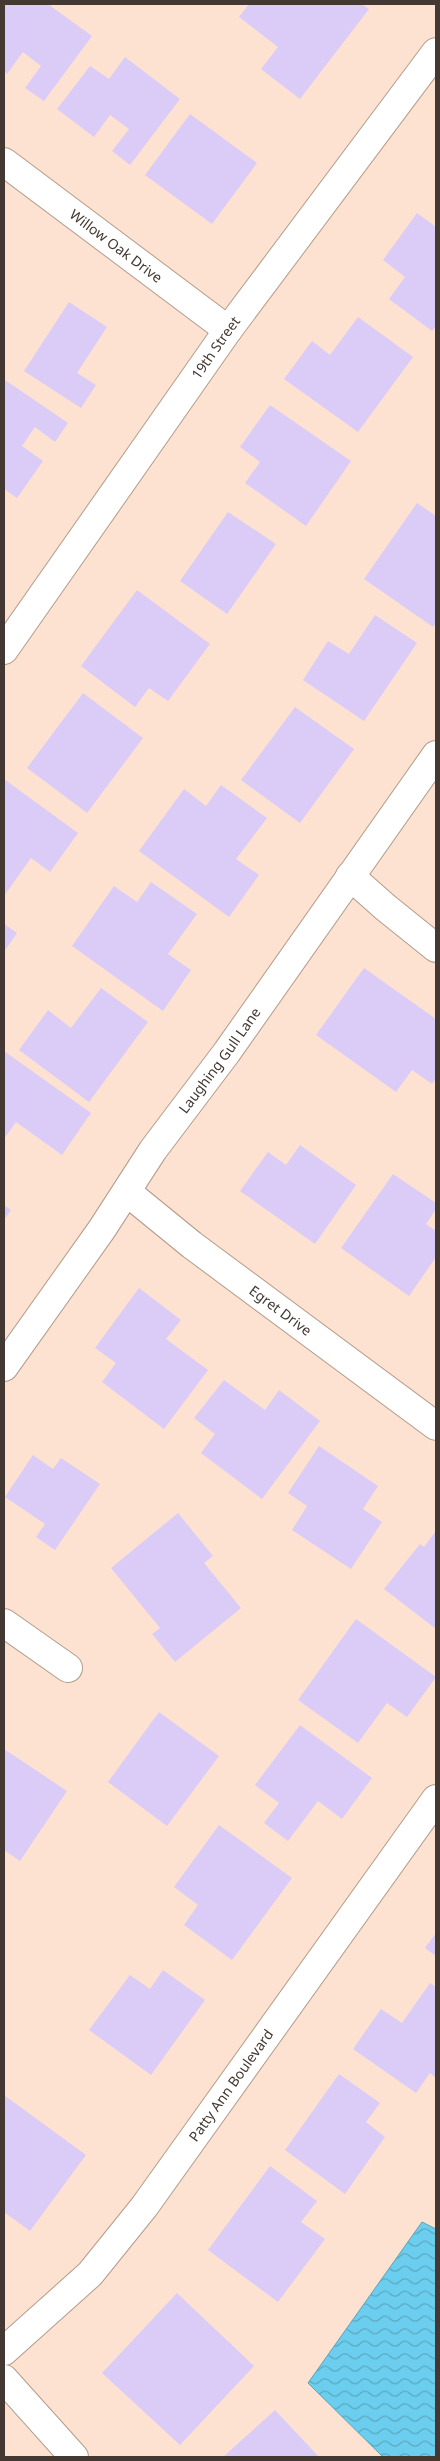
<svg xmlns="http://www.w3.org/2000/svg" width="440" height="2461" font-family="'Noto Sans',sans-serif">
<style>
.water{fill:url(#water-waves);stroke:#60a1b6}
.building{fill:#daccf7}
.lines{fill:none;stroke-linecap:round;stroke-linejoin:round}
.street-casing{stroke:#b39b8b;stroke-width:30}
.secondary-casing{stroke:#b39b8b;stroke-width:30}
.street{stroke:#fff;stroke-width:28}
.secondary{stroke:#fff;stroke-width:28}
.labels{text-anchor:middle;stroke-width:5;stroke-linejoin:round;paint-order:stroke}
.street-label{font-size:14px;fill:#433832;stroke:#fef3ec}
</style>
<defs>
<pattern id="water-waves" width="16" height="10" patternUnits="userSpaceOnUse" patternTransform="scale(1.25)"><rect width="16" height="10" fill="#6cceee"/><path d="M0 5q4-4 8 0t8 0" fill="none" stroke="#5aa8c1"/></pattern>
</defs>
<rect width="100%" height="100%" fill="#fde2d1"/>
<path class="water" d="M422,2222L436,2229V2457H383L308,2383Z"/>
<path class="building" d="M4,4H48L92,36L44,101L25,88L41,66L23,52L7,74L4,71Z
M249,4H362L369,9L300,99L261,69L278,47L239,17Z
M125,57L180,99L130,165L112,151L129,129L110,115L94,137L57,109L90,66L109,79Z
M190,114L257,163L212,224L145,175Z
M417,213L436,227V326L432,331L389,299L405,277L383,260Z
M69,302L107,327L77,373L96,385L81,408L24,371Z
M358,317L413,357L358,432L284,379L312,341L330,355Z
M5,380L68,423L55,442L35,427L22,446L43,461L17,498L4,489Z
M270,405L351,461L306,526L245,483L260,462L240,447Z
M417,503L436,516V623L433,627L364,579Z
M228,512L276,544L227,614L180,581Z
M137,590L210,644L168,701L149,688L135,707L81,666Z
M375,615L417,643L364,721L303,680L328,641L349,654Z
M83,693L143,738L87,813L27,768Z
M295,707L354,749L300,823L241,780Z
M4,779L78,833L50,872L31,858L4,896Z
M221,785L267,818L236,859L259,875L229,917L139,851L184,789L206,806Z
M151,882L197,914L168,954L191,970L163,1011L72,946L114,886L137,902Z
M4,924L17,933L4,952Z
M364,968L436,1019V1078L432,1084L412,1070L396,1092L316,1035Z
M101,988L148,1022L89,1102L19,1050L48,1010L71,1028Z
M4,1051L91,1113L62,1155L16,1122L4,1139Z
M300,1145L356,1185L315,1244L240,1191L268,1152L286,1165Z
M393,1174L436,1203V1209L426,1224L436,1231V1257L409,1296L341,1248Z
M4,1205L11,1210L4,1220Z
M139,1288L181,1320L166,1339L208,1370L164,1429L102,1382L116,1363L95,1348Z
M224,1380L265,1410L279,1390L320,1421L262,1499L201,1453L215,1434L194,1418Z
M319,1446L378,1486L363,1509L382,1522L351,1569L292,1530L307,1506L288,1493Z
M33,1455L53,1469L61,1458L100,1484L55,1550L36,1537L45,1524L5,1497Z
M178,1513L213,1556L204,1563L241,1608L175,1662L152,1634L160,1628L111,1568Z
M436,1531V1629L384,1589L420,1544L424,1547Z
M356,1619L436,1677L407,1717L387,1703L358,1743L298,1700Z
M159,1712L219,1756L167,1826L108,1782Z
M300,1725L372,1778L342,1819L318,1801L288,1841L264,1823L279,1803L255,1785Z
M4,1749L67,1791L20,1861L4,1850Z
M219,1825L292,1878L232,1960L184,1925L198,1905L174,1887Z
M436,1933V1956L425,1948Z
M163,1970L205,2000L151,2075L89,2030L130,1975L150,1989Z
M430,1983L436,1987V2078L430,2073L416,2093L353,2049L381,2009L402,2023Z
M339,2074L380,2103L366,2122L385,2137L345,2194L285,2150Z
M4,2095L86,2155L30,2231L4,2212Z
M270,2166L317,2201L301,2222L325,2239L278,2302L208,2250Z
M177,2293L254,2366L180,2445L102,2373Z
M275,2410L319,2457H223Z"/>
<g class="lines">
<defs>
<g id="street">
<path id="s1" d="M4,162L228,330"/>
<path d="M350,876L385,907L436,948"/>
<path id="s2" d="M127,1192L192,1245L436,1426"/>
<path id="s3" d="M4,1367L102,1229L153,1150L227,1052L436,755"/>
<path d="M4,1623L68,1668"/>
<path id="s4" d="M4,2351L90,2274L144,2207L436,1799"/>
<path d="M4,2379L74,2457"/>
</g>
<g id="secondary">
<path id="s5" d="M4,650L228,330L436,52"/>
</g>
</defs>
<use href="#street" class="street-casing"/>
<use href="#secondary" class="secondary-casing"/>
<use href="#street" class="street"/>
<use href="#secondary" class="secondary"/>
</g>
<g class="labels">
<g class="street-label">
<text dy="5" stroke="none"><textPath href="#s1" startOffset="140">Willow Oak Drive</textPath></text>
<text dy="5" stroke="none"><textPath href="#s5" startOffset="369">19th Street</textPath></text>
<text dy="5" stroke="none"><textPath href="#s3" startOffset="375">Laughing Gull Lane</textPath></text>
<text dy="5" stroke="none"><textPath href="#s2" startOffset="194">Egret Drive</textPath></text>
<text dy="5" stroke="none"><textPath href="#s4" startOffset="351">Patty Ann Boulevard</textPath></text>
</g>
</g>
<rect width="440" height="2461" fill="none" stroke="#433832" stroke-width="10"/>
</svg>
